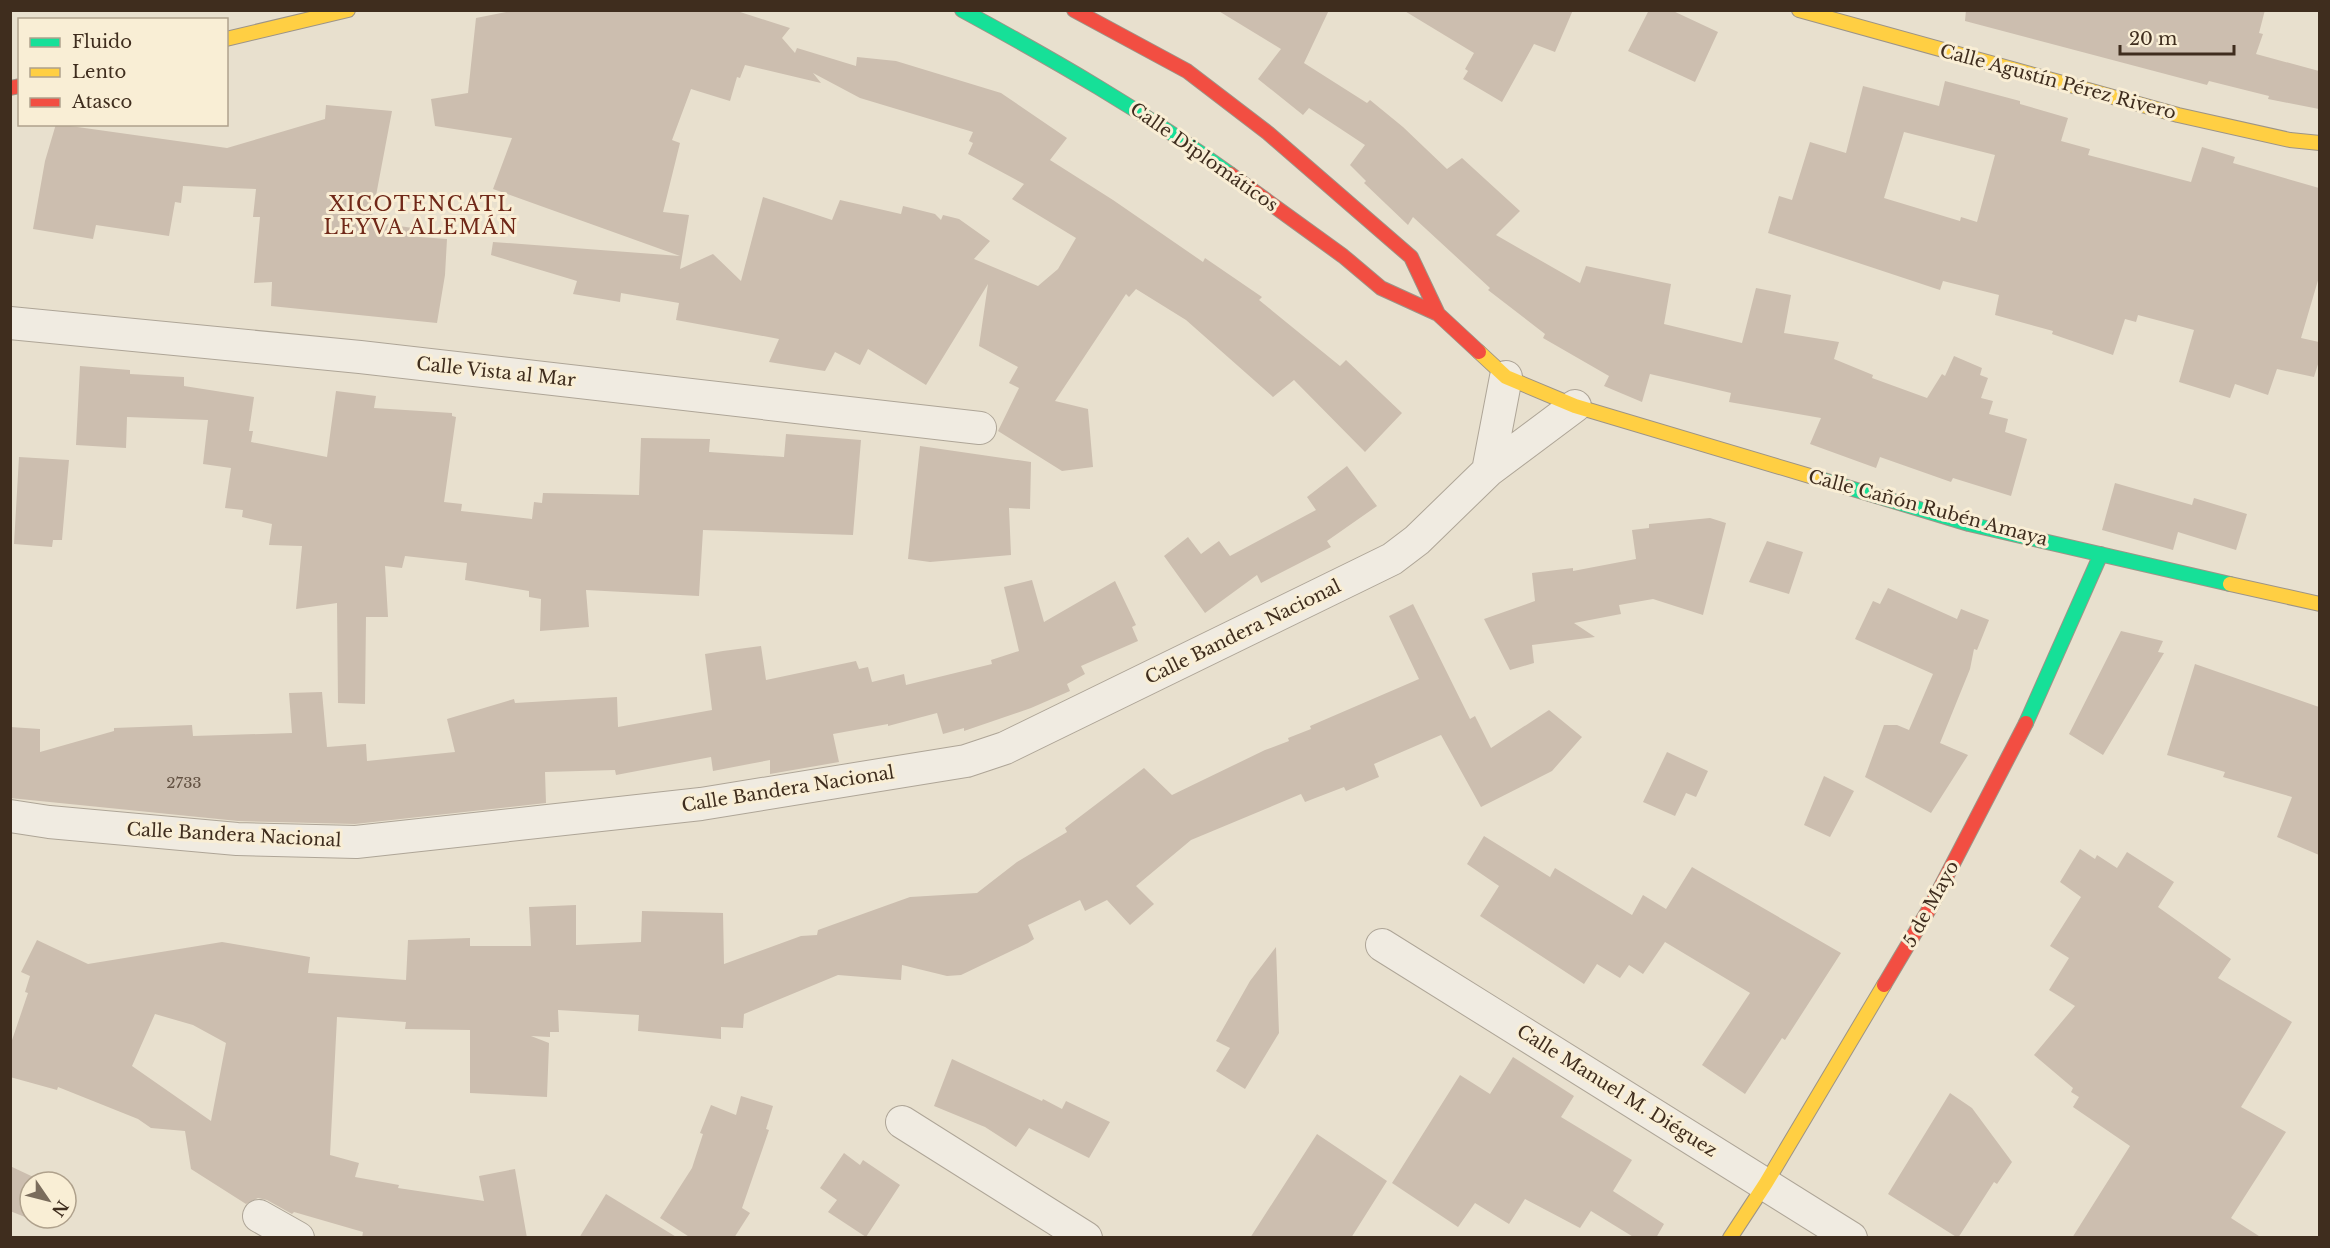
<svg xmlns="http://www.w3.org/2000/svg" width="2330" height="1248" font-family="'Libre Baskerville',serif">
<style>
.building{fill:#ccbeaf;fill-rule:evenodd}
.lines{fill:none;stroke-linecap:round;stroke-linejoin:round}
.street-casing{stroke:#aea597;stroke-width:34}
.fast-casing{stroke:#9d9487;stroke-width:16}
.slow-casing{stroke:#9d9487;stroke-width:16}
.jam-casing{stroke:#9d9487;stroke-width:16}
.street{stroke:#f0ebe1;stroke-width:32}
.fast{stroke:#16e098;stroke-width:14}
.slow{stroke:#ffcf43;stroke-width:14}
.jam{stroke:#f24e42;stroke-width:14}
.labels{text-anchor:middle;stroke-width:6;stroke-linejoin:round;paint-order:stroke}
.number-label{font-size:15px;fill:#625142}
.street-label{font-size:18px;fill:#3f2d1e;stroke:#f9eed5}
.neighbourhood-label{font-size:20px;letter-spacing:1.5px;fill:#702818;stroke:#f9eed5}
</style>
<rect width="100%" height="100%" fill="#e8e0ce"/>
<path class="building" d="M517,10H734L790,28L782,38L795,53L797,48L856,66L857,57L896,61L1001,93L1067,138L1050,160L1113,200L1203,262L1205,258L1262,297L1259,300L1340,366L1346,360L1402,413L1365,452L1294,380L1273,397L1186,320L1136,289L1129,297L1126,294L1055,401L1088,409L1093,467L1062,471L998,431L1019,388L1009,383L1018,367L979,346L988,284L926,385L868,349L860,365L835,352L825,371L769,362L779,339L676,320L679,303L621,293L620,302L573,294L577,281L491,255L493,242L680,256L493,189L512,138L435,126L431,99L468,93L476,18ZM745,65L821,83L813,73L860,98L973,132L969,141L973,143L968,154L1024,184L1012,199L1076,238L1058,269L1038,286L974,259L990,241L959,219L943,215L941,220L935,214L903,206L901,214L840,200L832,220L763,197L741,281L713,254L680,269L689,215L663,212L680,143L672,140L691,89L730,101L737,77L740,78Z
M1217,10H1329L1304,63L1367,103L1370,100L1403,127L1447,169L1462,158L1520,211L1496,235L1580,283L1586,266L1671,284L1664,324L1742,343L1756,288L1791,295L1784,333L1839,342L1834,359L1873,375L1872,378L1927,398L1942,374L1945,376L1954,356L1982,368L1980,375L1988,378L1981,398L1993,401L1989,414L2008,419L2005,432L2027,439L2011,496L1953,478L1951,482L1880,457L1876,468L1810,444L1821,418L1729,402L1731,393L1650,374L1642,402L1604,386L1609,376L1543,338L1545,334L1488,290L1490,288L1413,217L1408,225L1364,183L1366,181L1350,165L1365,145L1309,108L1303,115L1258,79L1281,49Z
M1403,10H1573L1555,52L1534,44L1502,102L1463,79L1468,71L1465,69L1474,53Z
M1649,10H1671L1718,32L1695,82L1628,51Z
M1966,10H2265L2259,33L2263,34L2256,54L2319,71V109L2268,99L2269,96L2209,81L2207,85L1965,21Z
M1945,81L2020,101V104L2068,118L2061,141L2090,149L2088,155L2191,182L2202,147L2235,157L2233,163L2319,188V277L2301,338L2319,342V361L2314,377L2277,369L2268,395L2235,384L2230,398L2179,382L2194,330L2138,315L2136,322L2125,319L2113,355L2052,334L2053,331L1995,315L1999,295L1943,281L1940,290L1768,233L1779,196L1792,200L1810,142L1846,153L1863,86L1939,106ZM1904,132L1995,155L1977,222L1961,217L1960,221L1884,198Z
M326,105L392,111L371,222L420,229V237L447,239L445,275L437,323L271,306L272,282L254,283L260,217H253L256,189L183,186L181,203L175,202L169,236L96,225L93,239L33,229L45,161L56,124L227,148L325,119Z
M80,366L130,370V374L184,377V386L254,397L249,431H253L251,442L327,457L336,391L376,396L374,408L452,413V416L456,417L444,502L462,504L461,511L532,519L534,502L542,503L543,493L639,495L641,438L710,439L709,452L784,457L786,434L861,440L853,535L703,530L699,596L586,590L589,627L540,631L541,599L529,597V591L465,580L467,563L405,556L402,568L385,566L388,617H366L365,704L338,703L337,603L296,609L302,546L269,545L272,524L242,517L243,510L225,508L231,468L203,464L208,420L127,417L126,448L76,445Z
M920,446L1031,462L1030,509L1009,508L1011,555L930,562L908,559Z
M19,457L69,460L62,540H53L52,547L14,544Z
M1347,466L1377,506L1327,541L1331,547L1261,583L1257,575L1205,613L1164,556L1188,537L1201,554L1219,541L1230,556L1316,510L1307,497Z
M2115,483L2192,505L2194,498L2247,514L2236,550L2178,532L2173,550L2102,530Z
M1710,518L1726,523L1703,615L1653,599L1619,605L1621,614L1574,623L1595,637L1532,645L1534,663L1510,670L1484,619L1535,601L1532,573L1573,568V571L1636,559L1632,530L1649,528V524Z
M1767,541L1803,552L1789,594L1749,582Z
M1032,580L1044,622L1115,581L1136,625L1132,627L1138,641L1081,666L1085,674L1067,684L1070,691L1031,708L964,731V728L943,734L937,713L888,726V724L833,734L839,762L770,774V760L713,771L711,757L616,775L615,770L545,772L546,803L355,824L238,821L10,798V727L40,729V752L114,731V728L192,725L193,736L292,733L289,693L322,692L327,747L366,744L367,761L455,752L447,719L514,699L515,703L617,697L618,727L712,710L705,654L723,651L761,646L766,680L856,661L859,669L868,667L872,682L904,674L906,685L992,664L991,660L1019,651L1004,587Z
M1888,588L1957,619L1961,609L1989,620L1977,650L1974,649L1970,669L1940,743L1968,755L1931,813L1865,777L1884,725H1897L1909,730L1933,674L1855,639L1873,601L1880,604Z
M1413,604L1470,719L1475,716L1491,748L1549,710L1582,737L1552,771L1481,807L1441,735L1374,764L1379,777L1346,791L1344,787L1305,802L1301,794L1191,840L1136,886L1154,904L1130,925L1107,900L1085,911L1080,900L1028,925L1034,939L1028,943L961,975L947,976L902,965L901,980L838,975L744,1014L743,1028L721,1027V1039L638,1031L639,1015L558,1010L559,1032H550V1037L531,1036L549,1043L547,1097L470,1093V1030L405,1029L406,1022L337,1017L330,1155L359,1163L355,1177L399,1185L398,1188L484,1201L479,1176L515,1169L527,1238H362L363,1232L294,1212L292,1214L267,1200L258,1198L246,1204L191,1169L185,1131L151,1128L138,1119L58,1087L57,1090L10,1077V1046L28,993L25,992L30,976L21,972L37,940L88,964L222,942L310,957L308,973L406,980L408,940L470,938V946H531L529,907L576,905V945L641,942L642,911L723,913L724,964L801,936L817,935L818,930L910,897L977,893L1017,862L1067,832L1065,828L1144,768L1172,795L1265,750L1289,741L1288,738L1311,729L1310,726L1419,679L1389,616ZM155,1014L193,1025L226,1043L211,1121L132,1066Z
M2121,631L2163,641L2158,652L2164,653L2103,755L2069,734Z
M2195,664L2319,707V855L2277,837L2292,797L2223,777L2225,772L2167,755Z
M1667,752L1708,771L1696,797L1686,793L1675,816L1643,802Z
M1824,776L1854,791L1830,837L1804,825Z
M1484,836L1550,877L1555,868L1632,915L1643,895L1666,909L1692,867L1841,953L1785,1040L1782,1038L1745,1094L1702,1065L1750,993L1665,942L1643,974L1629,965L1620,978L1597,964L1584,984L1480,916L1499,886L1467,864Z
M2080,849L2095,859L2097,855L2117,868L2127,852L2174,882L2158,907L2231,959L2218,978L2292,1022L2241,1107L2286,1132L2231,1218L2262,1238H2072L2130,1146L2073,1107L2079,1097L2071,1092L2073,1088L2034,1055L2075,1006L2049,990L2069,958L2050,946L2081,897L2060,882Z
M1276,947L1279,1033L1245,1089L1216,1071L1230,1048L1216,1041L1250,981Z
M1513,1057L1574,1096L1561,1117L1632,1160L1613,1191L1664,1224L1656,1238H1635L1591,1211L1580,1228L1525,1199L1509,1224L1475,1203L1458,1227L1392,1183L1460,1075L1490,1094Z
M952,1059L1042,1101L1043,1099L1062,1109L1066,1101L1110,1122L1089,1158L1029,1128L1016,1147L985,1127L934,1106Z
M1950,1093L1972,1108L2012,1162L1997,1184L1994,1182L1958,1238L1888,1194Z
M741,1096L773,1106L766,1129L769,1130L742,1208L750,1213L734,1238H691L660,1218L692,1168L703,1134L700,1133L711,1105L736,1115Z
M1317,1134L1387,1181L1351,1238H1250Z
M844,1153L860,1165L863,1160L900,1185L866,1237L828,1212L837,1200L820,1188Z
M10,1166L44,1182H30V1218H54L50,1227L10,1211Z
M606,1194L678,1238H579Z"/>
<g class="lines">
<defs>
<path id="street" d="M10,323L360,357L980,428
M1488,471L1506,377
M10,816L49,822L237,839L356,842L701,804L966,761L1005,748L1392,559L1417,540L1488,471L1575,406
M1382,945L1851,1238
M902,1122L1086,1238
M259,1216L298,1238"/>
<path id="fast" d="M962,10C1054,60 1145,112 1230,174
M1820,479L1969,524L2230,584
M2026,723L2101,554"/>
<path id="slow" d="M1799,10L2178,115L2290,140L2320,143
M226,39L348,10
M1479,352L1506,377L1575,406L1820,479
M2230,584L2320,604
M1730,1238L1766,1183L1884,985"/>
<path id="jam" d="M1074,10L1187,71L1268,133L1411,257L1438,314
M10,88L20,86
M1230,174L1343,256L1381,288L1438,314L1479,352
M1884,985L1931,906L2026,723"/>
</defs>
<use href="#street" class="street-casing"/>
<use href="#fast" class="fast-casing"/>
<use href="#slow" class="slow-casing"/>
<use href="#jam" class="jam-casing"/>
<use href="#street" class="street"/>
<use href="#fast" class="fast"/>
<use href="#slow" class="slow"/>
<use href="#jam" class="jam"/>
</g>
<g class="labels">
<g class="number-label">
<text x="184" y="788">2733</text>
</g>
<g class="street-label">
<text transform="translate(2058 82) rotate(15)" y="6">Calle Agustín Pérez Rivero</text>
<text transform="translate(1204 157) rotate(35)" y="6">Calle Diplomáticos</text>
<text transform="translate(496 372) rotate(6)" y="6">Calle Vista al Mar</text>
<text transform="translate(1928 508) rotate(15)" y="6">Calle Cañón Rubén Amaya</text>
<text transform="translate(1243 632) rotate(-26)" y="6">Calle Bandera Nacional</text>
<text transform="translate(788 789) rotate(-9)" y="6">Calle Bandera Nacional</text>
<text transform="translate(234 835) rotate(3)" y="6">Calle Bandera Nacional</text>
<text transform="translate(1931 904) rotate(-61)" y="6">5 de Mayo</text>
<text transform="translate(1617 1091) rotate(32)" y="6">Calle Manuel M. Diéguez</text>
</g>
<g class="neighbourhood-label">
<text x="421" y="211">XICOTENCATL<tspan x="421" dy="23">LEYVA ALEMÁN</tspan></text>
</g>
</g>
<rect width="2330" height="1248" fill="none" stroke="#3f2d1e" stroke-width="24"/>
<rect x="18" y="18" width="210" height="108" fill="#f9eed5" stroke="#afa18c" stroke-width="1.5"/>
<rect x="30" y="38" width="30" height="9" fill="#16e098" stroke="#afa18c" stroke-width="1.5"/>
<text x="72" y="48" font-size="18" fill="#3f2d1e">Fluido</text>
<rect x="30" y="68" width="30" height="9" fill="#ffcf43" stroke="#afa18c" stroke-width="1.5"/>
<text x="72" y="78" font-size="18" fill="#3f2d1e">Lento</text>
<rect x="30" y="98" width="30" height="9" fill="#f24e42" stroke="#afa18c" stroke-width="1.5"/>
<text x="72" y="108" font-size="18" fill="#3f2d1e">Atasco</text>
<g transform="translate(48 1200) rotate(125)"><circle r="28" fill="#f9eed5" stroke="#afa18c" stroke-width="1.5"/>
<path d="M0-4.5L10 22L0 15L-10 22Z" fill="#7a6c5c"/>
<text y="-9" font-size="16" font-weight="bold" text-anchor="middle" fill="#3f2d1e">N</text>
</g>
<path d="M2120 45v9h114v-9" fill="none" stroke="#3f2d1e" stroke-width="3"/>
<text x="2129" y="45" font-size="18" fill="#3f2d1e" stroke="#f9eed5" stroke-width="4.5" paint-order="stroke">20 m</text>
</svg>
